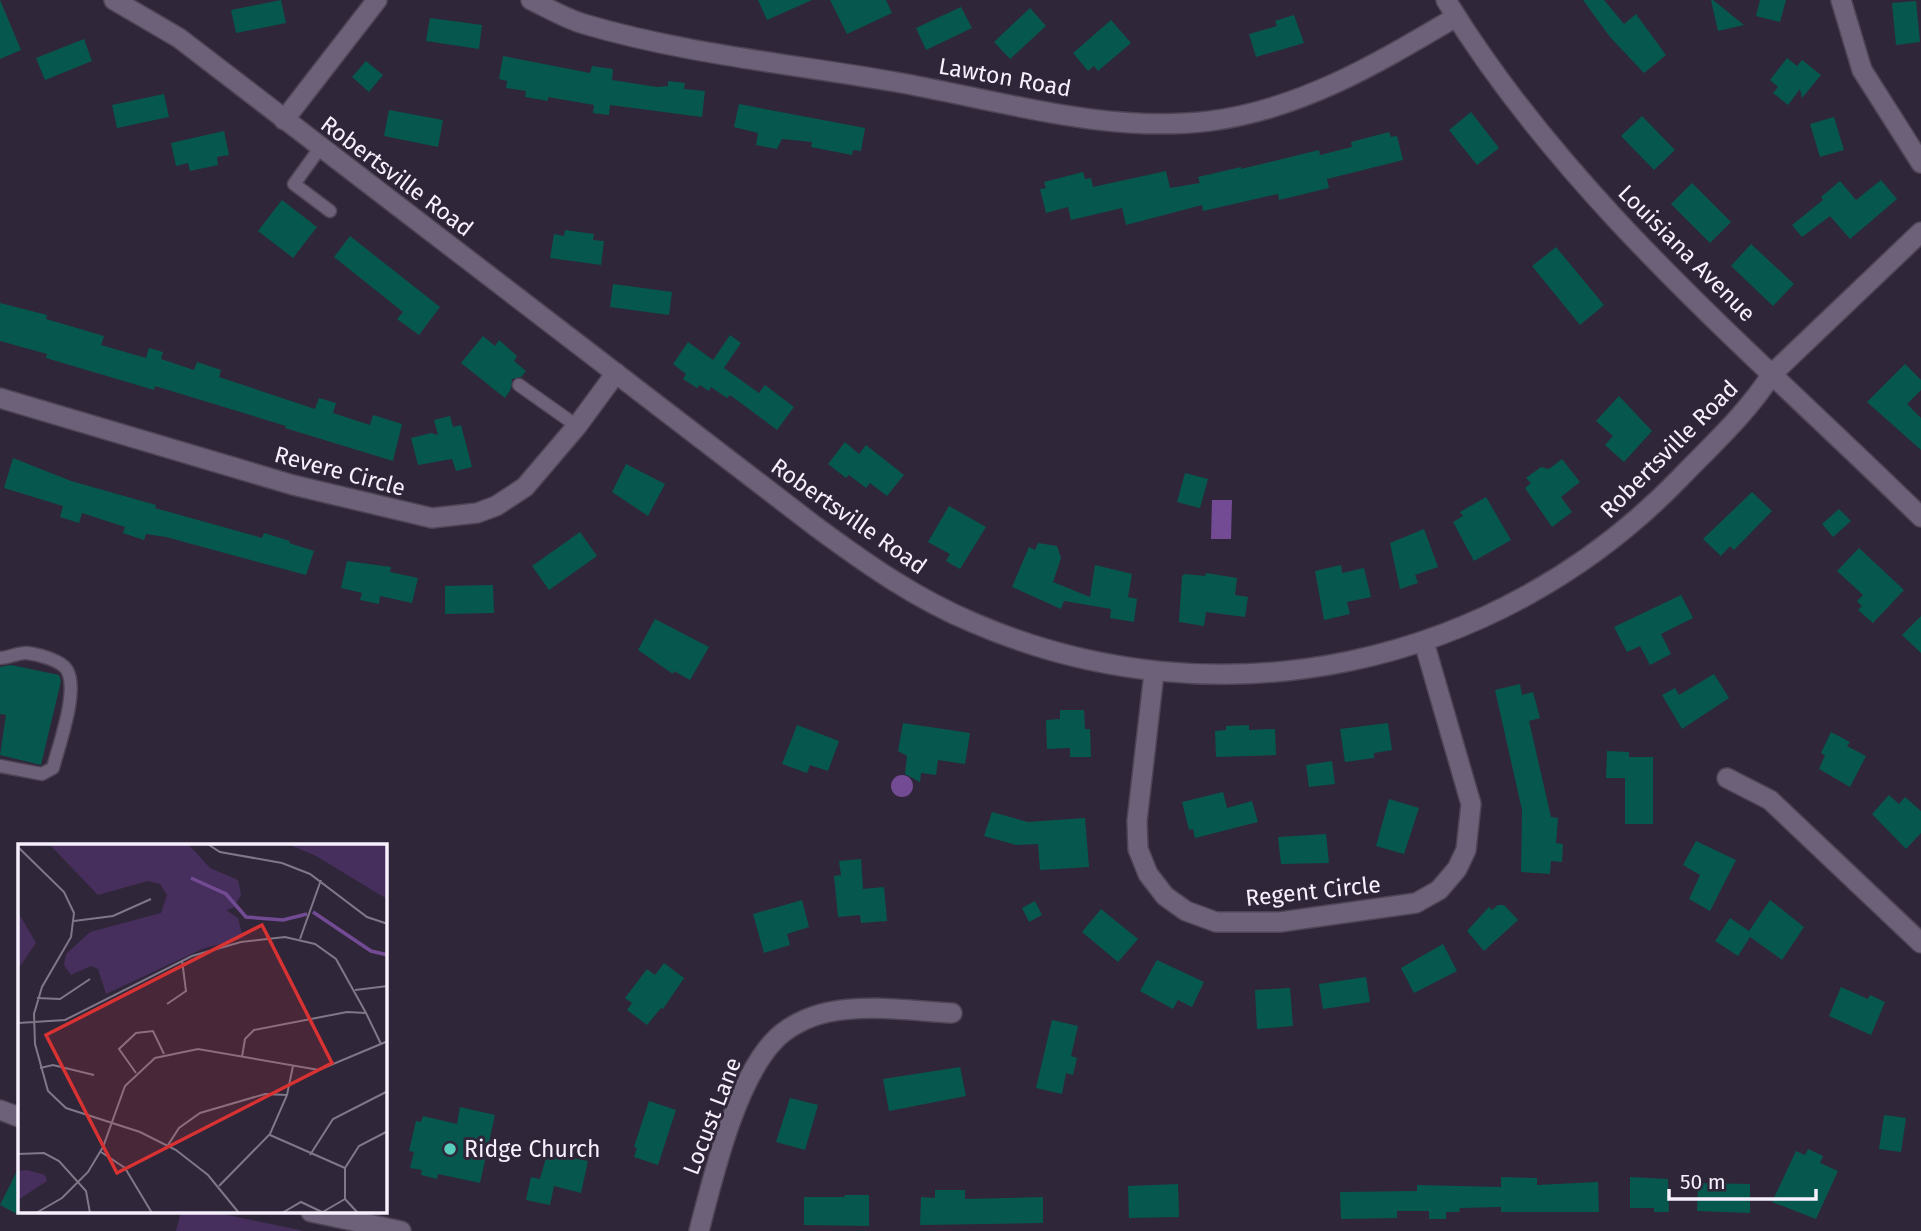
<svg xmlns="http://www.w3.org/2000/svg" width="1921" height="1231" font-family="'Fira Sans',sans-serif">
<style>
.green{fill:#472f5d}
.water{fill:#724b94}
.building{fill:#06584e}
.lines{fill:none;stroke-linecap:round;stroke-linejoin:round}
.service-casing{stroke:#4e4455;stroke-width:15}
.minor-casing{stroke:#4e4455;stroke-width:22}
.tertiary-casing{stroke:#4e4455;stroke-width:22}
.service{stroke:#6c6178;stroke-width:12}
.minor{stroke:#6c6178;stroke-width:19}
.tertiary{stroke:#6c6178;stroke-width:19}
.poi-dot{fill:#5acebc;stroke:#302639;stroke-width:2.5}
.labels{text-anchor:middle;stroke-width:6;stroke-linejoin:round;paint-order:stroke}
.street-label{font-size:23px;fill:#f7f1fe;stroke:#302639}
.poi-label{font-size:23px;fill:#f7f1fe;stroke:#302639;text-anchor:start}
.inset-river{fill:none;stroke:#724b94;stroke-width:3.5}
.inset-road{fill:none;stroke:#807788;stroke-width:2}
.view{fill:#d83233;fill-opacity:0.15;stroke:#d83233;stroke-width:3.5}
.inset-edge{fill:none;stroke:#f7f1fe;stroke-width:3.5}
</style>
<rect width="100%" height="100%" fill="#302639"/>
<path class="green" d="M181,1212H213L304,1231H176Z"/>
<path class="water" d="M1212,500H1232L1231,539H1211Z
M891 786a11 11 0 1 1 22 0a11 11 0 1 1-22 0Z"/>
<path class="building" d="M0,0L21,50L0,59Z
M281,0L286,23L236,33L231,10Z
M758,0H812L767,20Z
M830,0H886L892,13L847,34Z
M1583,0H1604L1624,24L1636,14L1666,55L1644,73L1610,37Z
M1711,0H1713L1744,25L1718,31Z
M1760,0H1786L1780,22L1756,16Z
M1916,1L1920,42L1896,45L1892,3Z
M961,7L972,28L926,50L916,28Z
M1030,8L1046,26L1010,59L994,42Z
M1294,15L1304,43L1256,57L1249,34L1277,26L1275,21Z
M430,18L482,25L479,49L426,41Z
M1111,20L1131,43L1098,71L1094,66L1088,71L1073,53Z
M84,39L92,61L45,80L36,58Z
M503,56L590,73L592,66L613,69L612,80L657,87L668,86V81L685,83L684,89L705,91L702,117L610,105L609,115L593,113L594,105L548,97V101L525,97L526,91L506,88L507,81L499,79Z
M1787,58L1797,66L1802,60L1821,75L1802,98L1800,89L1788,105L1773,93L1778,87L1770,80Z
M366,61L383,75L369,92L352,77Z
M164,94L169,117L117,128L112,105Z
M739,104L865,128L861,151L853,150L852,155L811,147L812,142L782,139L777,149L756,145L758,133L734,127Z
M389,110L443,120L438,147L384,136Z
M1471,112L1499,148L1477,165L1449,130Z
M1642,116L1675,150L1654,170L1621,136Z
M1834,117L1844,150L1820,157L1810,124Z
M224,131L229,155L217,157L218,165L190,171L188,163L176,166L171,143Z
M1389,132L1391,137L1397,136L1403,160L1327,179L1329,188L1279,200L1278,194L1203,211L1202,205L1126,225L1122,208L1071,220L1068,207L1046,213L1040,189L1046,188L1044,182L1083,172L1085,179L1091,178L1093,187L1166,171L1170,188L1200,183L1198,177L1241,167V169L1319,150L1320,155L1352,147L1351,142Z
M1881,180L1897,199L1850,239L1830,216L1802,237L1792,225L1823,200L1821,197L1840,181L1856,200Z
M1692,183L1731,222L1710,243L1671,204Z
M282,200L317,227L293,258L258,231Z
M565,230L594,234L593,240L604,241L601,265L550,258L554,234L564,236Z
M350,236L440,307L419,335L397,319L403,312L334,257Z
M1751,244L1794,284L1773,306L1731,266Z
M1556,247L1604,305L1580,325L1532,266Z
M613,284L672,292L669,315L610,307Z
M0,303L47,315L46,319L104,336L101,345L146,358L149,348L163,352L161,359L194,370L197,362L221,370L219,377L315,409L319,398L336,403L333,413L370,425L373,415L402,424L393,461L285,428L286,426L155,386L154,390L46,358L47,354L0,341Z
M730,335L741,343L724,368L759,393L765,385L794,407L777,430L730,395L727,398L711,387L709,391L700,385L697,388L683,379L686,374L673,364L688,342L713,360Z
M483,336L495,346L499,340L517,356L514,361L526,371L521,377L512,379L511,389L505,398L461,363Z
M1905,364L1921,380V390L1907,404L1921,418V450L1867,402Z
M1619,396L1652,431L1624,462L1605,445L1613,436L1596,421Z
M450,416L453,427L461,425L472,467L456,471L452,459L418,465L411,438L431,433L438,435L434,420Z
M845,442L859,454L866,445L904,475L887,496L870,483L866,488L849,475L846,478L828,464Z
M13,458L71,481L156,505L155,508L262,538L264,533L290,541L289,543L314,551L306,575L166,537L146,534L144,540L123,533L125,527L82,513L79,523L60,517L63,506L4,488Z
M1562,459L1580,482L1561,497L1572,512L1552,527L1525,488L1531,483L1526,478L1541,467L1549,469Z
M626,464L665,484L648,516L612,492Z
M1185,473L1208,479L1200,508L1177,502Z
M1752,492L1772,511L1734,550L1730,546L1721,556L1703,539Z
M1486,497L1511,540L1474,561L1453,522L1463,516L1460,512Z
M949,506L986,527L960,569L946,561L950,554L928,542Z
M1839,509L1851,521L1833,537L1822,524Z
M1424,529L1438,567L1415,575L1418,583L1400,589L1390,543Z
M580,532L597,556L549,590L532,566Z
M1038,543L1057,546L1061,558L1053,582L1090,597L1095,565L1132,574L1128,597L1137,599L1134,622L1110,618L1111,609L1064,601L1061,609L1012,587L1029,547L1035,550Z
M1859,548L1904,590L1873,623L1858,610L1862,606L1857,601L1863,595L1837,571Z
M347,561L391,567L390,572L418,578L412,603L380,596L379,604L360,600L362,593L341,588Z
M1341,565L1342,573L1364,568L1371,597L1347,602L1350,614L1324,620L1315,571Z
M1206,573L1237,578L1235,595L1248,597L1245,617L1206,612L1204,626L1179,622L1182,576L1185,574L1205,576Z
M493,585L494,613L445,614V586Z
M1681,595L1693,618L1661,634L1671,654L1650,665L1640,646L1627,652L1614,627Z
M1921,616V653L1902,635Z
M655,619L709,647L690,680L674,671L673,674L638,650Z
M11,665L59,675L61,681L41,765L0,755L6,715L0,714V667Z
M1714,674L1729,698L1682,729L1662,695L1675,688L1679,695Z
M1520,684L1522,695L1533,692L1540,718L1529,721L1551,817L1558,818L1556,843L1563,844L1562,862L1551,861L1550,874L1521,872L1522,810L1495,690Z
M1060,710H1084L1085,729H1090L1091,757H1070V748L1047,749L1046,720L1060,719Z
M903,723L970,733L965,764L938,760L936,775L921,773L920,782L905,774L907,756L898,751Z
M1388,723L1392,750L1374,753V758L1345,762L1340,729Z
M797,725L839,741L828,771L810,765L807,773L782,764Z
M1249,725V730L1275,729L1276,755L1216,757L1215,731L1226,730V726Z
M1831,732L1850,742L1847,746L1866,756L1850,787L1819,769L1825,755L1821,753Z
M1607,751L1629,752V757H1653V824H1625V778H1606Z
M1332,761L1335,784L1309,787L1306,765Z
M1223,792L1227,808L1252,801L1258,822L1195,838L1193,829L1189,830L1182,802Z
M1889,795L1899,804L1905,797L1921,811V833L1906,849L1872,814Z
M1389,799L1419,808L1404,854L1376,846Z
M992,812L1028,822L1085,818L1089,867L1040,870L1038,844L1016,845L984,836Z
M1326,834L1329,863L1281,864L1278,837Z
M1696,841L1736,860L1710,911L1689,899L1700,875L1683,865Z
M861,859L863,889L884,887L887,921L861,923L860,915L838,917L834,876L841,875L839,861Z
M802,900L809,927L787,934L790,945L764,953L753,914Z
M1770,900L1804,927L1782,960L1750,937L1738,956L1715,941L1730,918L1749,931Z
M1035,901L1042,915L1029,922L1022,908Z
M1498,905H1504L1518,920L1484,951L1467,931L1489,907L1492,910Z
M1101,909L1138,939L1118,962L1082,932Z
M1443,944L1457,971L1414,993L1401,968Z
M1157,960L1204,982L1192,1007L1178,1000L1173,1009L1140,991Z
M664,963L684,978L663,1009L661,1008L647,1025L627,1010L632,1003L625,998L647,969L655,975Z
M1366,977L1370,1002L1323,1009L1319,984Z
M1841,987L1868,999L1870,995L1885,1002L1871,1035L1829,1016Z
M1290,988L1293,1026L1257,1029L1255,990Z
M1052,1020L1078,1026L1071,1056L1077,1058L1073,1075L1066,1073L1062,1094L1036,1088Z
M960,1067L966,1096L889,1111L883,1079Z
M790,1098L818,1105L805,1150L776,1142Z
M649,1101L676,1110L658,1165L634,1157L637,1148L634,1147Z
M460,1107L495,1115L480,1183L438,1174L437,1179L421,1175L422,1170L410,1168L414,1152L409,1151L416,1121L421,1122L423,1116L457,1124Z
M1884,1115L1906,1118L1901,1152L1879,1149Z
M549,1147L574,1153L573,1158L588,1161L581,1193L554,1186L550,1205L526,1200L531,1177L540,1179Z
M1808,1149L1823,1156L1820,1163L1838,1171L1816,1219L1772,1202L1796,1151L1805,1155Z
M19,1167V1215L0,1205Z
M1501,1177L1537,1178V1185L1598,1182L1599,1212H1501V1207L1460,1208L1459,1212H1446V1219H1429V1211H1397V1218L1341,1219L1340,1192L1417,1191V1185L1501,1187Z
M1630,1177L1668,1179L1669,1212H1654V1208H1630Z
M1698,1183L1750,1184V1213L1697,1211Z
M1178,1184L1179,1217L1129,1218L1128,1186Z
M935,1190H965V1199L1043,1197V1223L920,1225L921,1197L935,1198Z
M845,1195H869V1226L804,1225V1197H844Z"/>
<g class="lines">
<defs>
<path id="service" d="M320,148L294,184L330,211
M519,385L577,426
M0,658C10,658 18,652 27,653C37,654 61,660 67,670C79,691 59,744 53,768L42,774L0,766"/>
<path id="minor" d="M531,0C548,8 566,19 584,24C685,54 793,64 896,82C998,100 1105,134 1210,121C1302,109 1378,63 1456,17
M1841,0L1862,70L1921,163
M284,120L377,0
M0,398L293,485L432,518L477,513L496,506L525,487L577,426L616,373
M1154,673L1137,821L1138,849L1148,874L1165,896L1186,911L1216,922H1280L1416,903L1439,890L1457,869L1466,850L1471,804L1424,642
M1727,778L1770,800L1921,943
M0,1110L19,1117
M311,1212L401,1231
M699,1231C713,1177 735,1083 773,1042C786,1027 809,1016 829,1012C868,1004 913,1011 952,1013"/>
<path id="tertiary" d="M114,0L179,38L815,526C865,563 916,599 974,623C1218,728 1497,668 1681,477C1713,444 1747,413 1772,374L1921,232
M1446,0C1568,200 1755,354 1921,517"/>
</defs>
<use href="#service" class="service-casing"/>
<use href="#minor" class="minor-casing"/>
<use href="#tertiary" class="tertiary-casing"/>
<use href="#service" class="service"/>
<use href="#minor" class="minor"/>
<use href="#tertiary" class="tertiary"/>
</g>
<circle class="poi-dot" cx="450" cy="1149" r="7"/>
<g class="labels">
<g class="street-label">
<text transform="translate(1005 77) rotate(10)" y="8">Lawton Road</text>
<text transform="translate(397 176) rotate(37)" y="8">Robertsville Road</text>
<text transform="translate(1687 253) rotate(45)" y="8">Louisiana Avenue</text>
<text transform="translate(1669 449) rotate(-45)" y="8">Robertsville Road</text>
<text transform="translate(340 471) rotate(15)" y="8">Revere Circle</text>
<text transform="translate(849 516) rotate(35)" y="8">Robertsville Road</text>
<text transform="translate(1313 891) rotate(-6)" y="8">Regent Circle</text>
<text transform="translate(712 1116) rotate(-69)" y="8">Locust Lane</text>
</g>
<g class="poi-label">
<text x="464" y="1157">Ridge Church</text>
</g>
</g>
<g transform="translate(18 844)">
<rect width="369" height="369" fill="#302639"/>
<path d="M32,1H171L192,24L220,36L223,51L215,64L208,66L220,74L225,94L184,105L88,150L80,125L73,122L53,131L46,121L48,110L72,88L143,69L149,51L142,40L130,37L80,51ZM272,1H369V55L298,12ZM0,68L18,99L0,125ZM9,326L27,331L29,337L0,356V327Z" fill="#472f5d"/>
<path class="inset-river" d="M173,34L208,50L228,73L265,76L289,70M295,68L353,107L370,111"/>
<path class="inset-road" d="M191,1L202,8L264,19L292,30L349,73L370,80M0,3L46,48L56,69L53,93L24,143L16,170L17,200L30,247L48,264L122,288L158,306L190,331L221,369M56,77L95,72L133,55M282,95L303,36M337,146L370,142M19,154L42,155L72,135M149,160L168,147L164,116M0,179L47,176L174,112L223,98L267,93L297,100L318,115L348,169M224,213L227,195L236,186L329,168L348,169L363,200M22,224L35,221L76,231M118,229L101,205L118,189L135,187L146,210M252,291L327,324M150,301L161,284L182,269L247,250L269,251M83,308L107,324L134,369M0,310L26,309L41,317L68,347L72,369M292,311L315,275L370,247M201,342L252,290L269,251L275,222M18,369L44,354L70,328L85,303L107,242L137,214L180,205L301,226L370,197M264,369L283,358L304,368M303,369L327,355M340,369L327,355V324L341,302L370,287"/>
<path class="view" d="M244,81L314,219L99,329L28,191Z"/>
<rect width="369" height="369" class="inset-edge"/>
</g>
<path d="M1669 1189v10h147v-10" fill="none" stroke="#f7f1fe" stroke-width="3.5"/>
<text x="1680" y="1189" font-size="21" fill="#f7f1fe" stroke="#302639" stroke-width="5" paint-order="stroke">50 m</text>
</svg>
